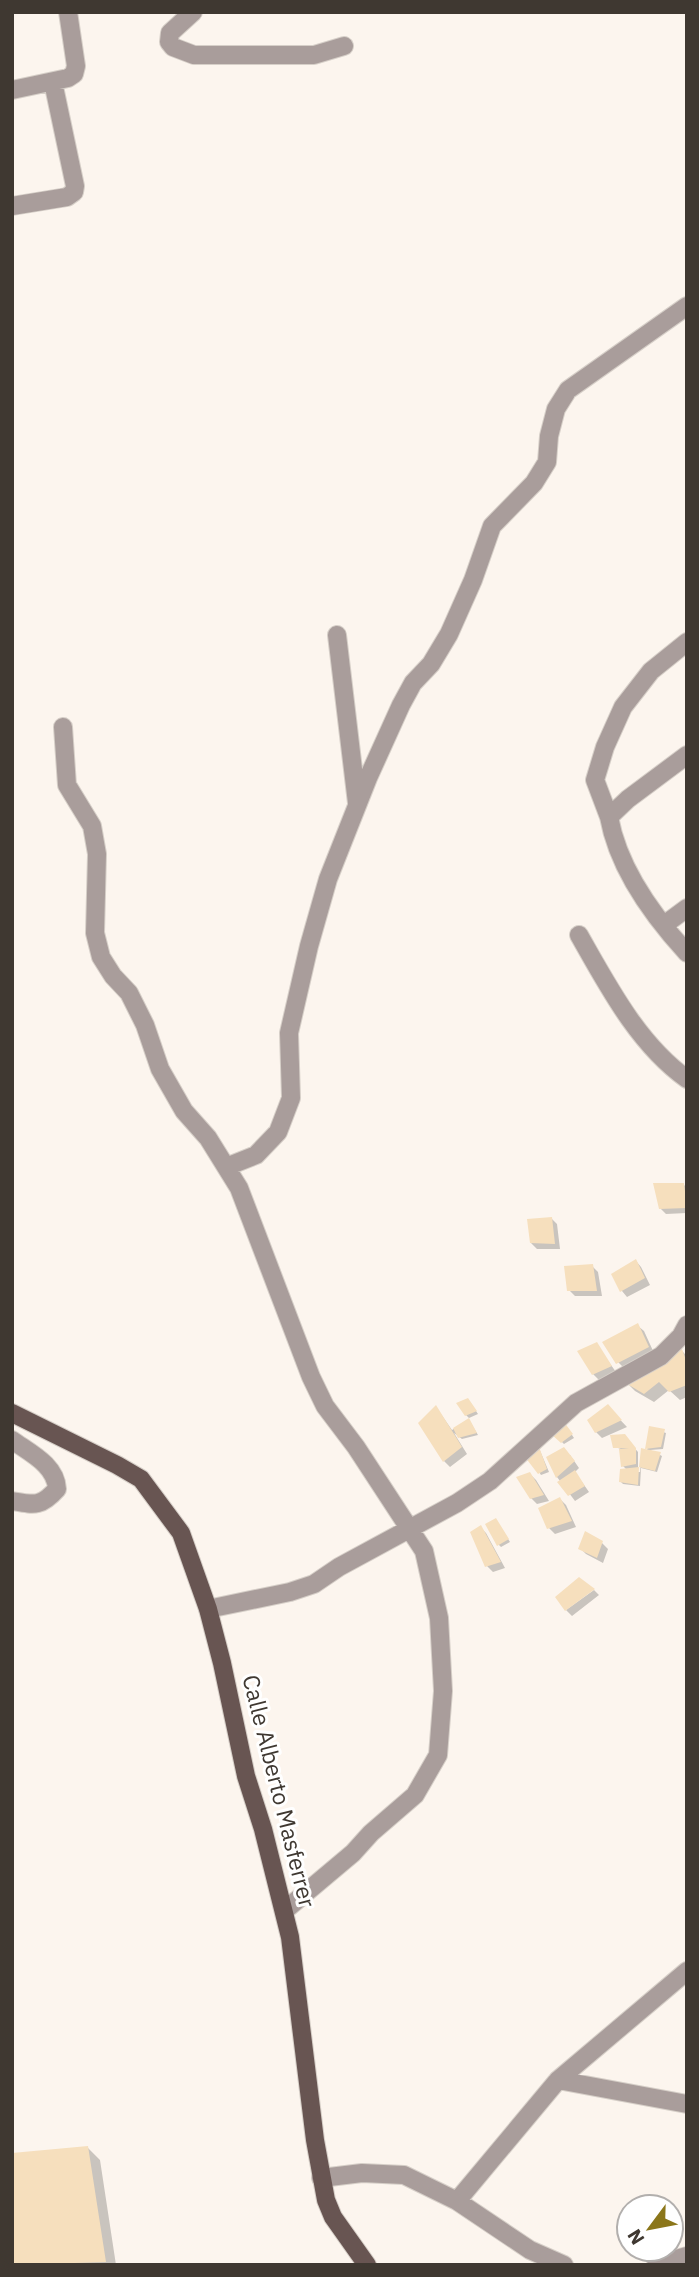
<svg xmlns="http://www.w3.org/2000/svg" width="699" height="2277" font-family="'IBM Plex Sans',sans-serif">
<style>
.shadow{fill:#0003}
.building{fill:#f6dfbd}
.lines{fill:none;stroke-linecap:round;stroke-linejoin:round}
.minor-casing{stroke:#d6cfc8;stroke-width:20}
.major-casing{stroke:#d6cfc8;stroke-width:20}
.minor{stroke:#a99d9b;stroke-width:18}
.major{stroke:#685552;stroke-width:18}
.labels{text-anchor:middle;stroke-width:6;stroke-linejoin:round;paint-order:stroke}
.street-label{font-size:23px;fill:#3f3831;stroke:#fff}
</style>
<rect width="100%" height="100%" fill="#fcf5ee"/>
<path class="shadow" d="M684,1185L687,1188V1213L666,1214L660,1208Z
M551,1218L557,1224L560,1249H537L531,1243Z
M636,1261L641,1267L650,1285L627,1297L622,1291L614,1274Z
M592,1266L598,1272L602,1296H575L569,1290Z
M638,1326L644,1331L654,1353L624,1368L618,1362Z
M596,1344L616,1372L599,1380L593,1374Z
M682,1351L687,1356V1397L680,1400L669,1390L654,1402L635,1391L627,1383Z
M470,1402L478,1414L469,1418L466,1415Z
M436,1407L452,1430L469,1420L478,1435L462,1439L454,1433L467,1454L450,1467L444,1461Z
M608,1407L627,1427L602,1438L596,1432Z
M566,1426L574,1438L564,1444L554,1434Z
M651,1428L666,1433L663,1449L650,1450L662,1456L657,1472L641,1468L640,1486L623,1484L621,1482L627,1470L623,1466L621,1449L615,1447L624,1436L638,1452V1472H640L642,1450L647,1451Z
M538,1446L549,1472L541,1475L539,1472Z
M570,1455L579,1468L575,1472L589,1492L575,1501L557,1477L548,1458Z
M530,1474L536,1480L549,1501L537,1504L531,1498Z
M560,1499L566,1505L576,1527L555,1534L549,1528L540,1509Z
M498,1523L510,1542L501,1547L499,1545Z
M480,1527L486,1533L505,1568L493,1572L487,1566Z
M602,1543L608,1549L603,1563L586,1554L580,1548Z
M594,1590L599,1595L572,1616L566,1610Z
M88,2148L100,2160L116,2265H12Z"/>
<path class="building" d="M653,1183H684L687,1208L659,1209Z
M552,1217L555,1244L530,1243L527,1219Z
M636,1259L645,1278L620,1292L611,1274Z
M593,1264L597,1291H567L564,1266Z
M638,1323L649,1347L616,1364L602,1342Z
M597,1342L612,1366L592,1375L577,1351Z
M682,1349L687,1363V1385L669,1392L659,1382L644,1394L624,1382Z
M468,1398L477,1411L465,1416L456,1403Z
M608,1404L622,1420L595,1433L587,1420Z
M436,1405L462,1447L443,1462L418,1423Z
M469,1418L477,1433L458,1438L453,1428Z
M564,1422L573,1434L561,1443L551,1434Z
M649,1426L665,1429L661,1447L645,1449L661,1452L655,1471L639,1467L638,1485L619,1482L620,1469L639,1467L641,1448L645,1449Z
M625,1434L636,1448V1464L621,1467L619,1449L629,1448H613L610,1435Z
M538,1444L547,1469L538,1474L525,1457Z
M564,1447L575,1461L556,1478L546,1457Z
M575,1470L585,1486L568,1496L557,1482Z
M530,1472L544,1495L530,1499L516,1477Z
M560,1497L572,1521L547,1529L538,1508Z
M496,1518L509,1539L497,1546L485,1524Z
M481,1525L501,1562L485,1567L470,1532Z
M585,1531L603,1541L597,1558L578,1549Z
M579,1577L595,1589L565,1611L555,1597Z
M88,2146L106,2262L12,2265V2153Z"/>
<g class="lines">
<defs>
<path id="minor" d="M193,12L170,33L169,42L173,47L194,55H314L344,46
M12,90L68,78L74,74L76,66L68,12
M12,206L67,197L74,192L75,186L53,82
M337,635L357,803
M63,727L67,785L92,826L97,854L95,933L101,957L113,976L129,993L145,1025L160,1069L184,1111L208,1138L239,1188L311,1377L325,1406L356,1447L424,1551L439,1618L443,1691L438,1755L415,1795L371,1833L353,1853L284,1911
M687,755L628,799L609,817C618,867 653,916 687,953
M609,817L595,780L605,747L623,707L651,671L687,642
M664,925L687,908
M579,935C608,986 638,1044 687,1079
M226,1167L256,1155L278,1132L291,1098L289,1033L309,946L328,879L368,778L401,705L413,683L431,664L449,634L473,580L492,526L534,483L547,462L549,436L556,409L568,390L687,306
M12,1440C30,1453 56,1465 57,1489C41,1507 35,1505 12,1501
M208,1609L290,1592L314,1584L339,1567L457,1503L490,1481L576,1403L661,1356L681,1336L687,1325
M558,2080L687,2104
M321,2178L362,2173L404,2175L457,2201L530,2250L564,2265
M457,2201L558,2080L687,1971
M656,2265L687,2256"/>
<path id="major" d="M12,1413L117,1465L141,1479L181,1533L208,1609L222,1663L246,1776L263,1829L290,1937L315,2140L326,2200L333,2217L367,2265"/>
</defs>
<use href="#minor" class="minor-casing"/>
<use href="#major" class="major-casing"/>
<use href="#minor" class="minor"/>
<use href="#major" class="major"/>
</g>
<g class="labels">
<g class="street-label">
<text transform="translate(279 1791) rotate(76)" y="8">Calle Alberto Masferrer</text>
</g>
</g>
<rect width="699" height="2277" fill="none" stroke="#3f3831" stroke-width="28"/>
<g transform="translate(650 2228) rotate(238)"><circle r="33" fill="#ffffff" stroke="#b2afad" stroke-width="2"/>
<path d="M0-5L12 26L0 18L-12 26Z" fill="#8b761a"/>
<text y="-10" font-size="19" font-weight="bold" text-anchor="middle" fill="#3f3831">N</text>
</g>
</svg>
